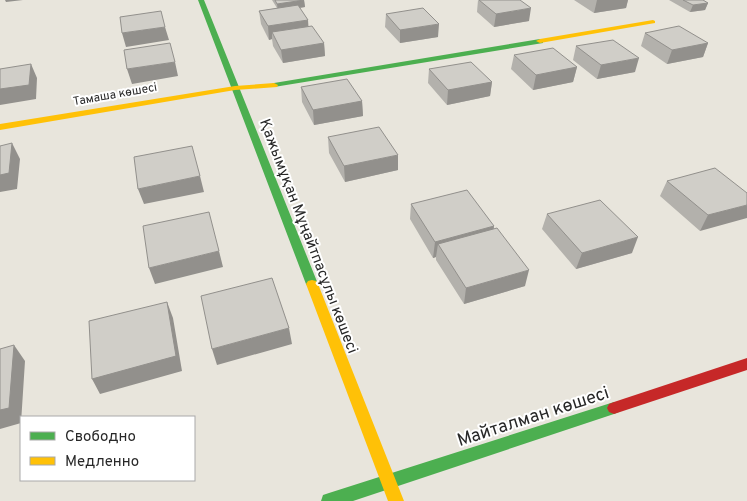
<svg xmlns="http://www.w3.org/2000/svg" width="747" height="501" font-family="Overpass,sans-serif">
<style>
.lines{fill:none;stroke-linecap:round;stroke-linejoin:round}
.fast{fill:#4caf50;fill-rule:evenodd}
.slow{fill:#ffc107;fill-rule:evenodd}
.jam{fill:#c62828;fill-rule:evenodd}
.wall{fill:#b3b1ac}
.shaded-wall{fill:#92908c}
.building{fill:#d0cec8;stroke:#92908c}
.labels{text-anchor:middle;stroke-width:4;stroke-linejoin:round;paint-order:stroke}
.far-street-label{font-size:12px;fill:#282828;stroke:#fff}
.street-label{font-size:15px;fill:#282828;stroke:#fff}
.near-street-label{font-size:18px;fill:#282828;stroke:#fff}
</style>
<rect width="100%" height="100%" fill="#e8e5dc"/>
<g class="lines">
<path class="fast" d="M198,0H204L318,284L316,287H308L306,284Z
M540,39H543V43L274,87L270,85L274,83Z
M614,402L619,404L621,408L619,412L614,414L353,501H321L323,495L329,493Z"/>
<path class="slow" d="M653,20L655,21V23L540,43L536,41L540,39Z
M274,83L278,85L277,87L235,90L0,130V124L235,86Z
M312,280L316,281L318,284L404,501H388L306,284L308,281Z"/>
<path class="jam" d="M747,358V370L614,414L609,412L607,408L609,404L614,402Z"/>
</g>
<path class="wall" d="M272,0H304L305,7L299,8L308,20V27L324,43L325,56L283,63L273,46L272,39L269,40L261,24L259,11L277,8Z
M478,0L529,21L494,27L477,12Z
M574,0H628L626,8L594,13Z
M669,0H703L708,3L705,10L690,12Z
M386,14L438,37L400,43L385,27Z
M645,33L708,43L703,57L667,64L641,46Z
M576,46L635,72L597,79L573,60Z
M514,55L577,67L573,82L533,90L511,69Z
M429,69L492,82L490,96L447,105L428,83Z
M301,87L362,101L363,116L314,125L302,102Z
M328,137L398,170L345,182L329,153Z
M667,181L747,193L700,231L660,196Z
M411,204L494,226V229L525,286L464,304L436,260V257L433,258L410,219Z
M547,214L632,253L576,269L542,229Z"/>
<path class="shaded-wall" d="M5,0H23L6,2Z
M304,0L305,7L278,11L277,4Z
M597,0H628L626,8L594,13Z
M708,3L705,10L690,12L693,5Z
M531,8L529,21L494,27L496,14Z
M308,20L309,34L272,32V39L269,40L268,26Z
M439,24L438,37L400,43V30Z
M165,27L169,40L126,47L122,33Z
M324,43L325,56L283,63L281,50Z
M708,43L703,57L667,64L672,50Z
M639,58L635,72L597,79L601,65Z
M175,62L178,76L132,84L127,69Z
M31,64L37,78L36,99L0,105V89Z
M577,67L573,82L533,90L536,75Z
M492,82L490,96L447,105L448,90Z
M362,101L363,116L314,125L313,110Z
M12,143L20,159L17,189L0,192V175Z
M398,155V170L345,182L344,166Z
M200,176L204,192L144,204L138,189Z
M747,205V218L700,231L708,215Z
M494,226L491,242L438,244L436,257L433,258L435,242Z
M638,237L632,253L576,269L582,253Z
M219,251L223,267L155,284L149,268Z
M529,270L525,286L464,304L466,288Z
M167,302L173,318L182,371L100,394L92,379Z
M289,328L292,344L217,365L212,349Z
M14,345L25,361L21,423L0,429V410Z"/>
<path class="building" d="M275,0H304L277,4Z
M479,0H520L531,8L496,14Z
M683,0H703L708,3L693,5Z
M298,5L308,20L268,26L259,11Z
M423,8L439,24L400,30L386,14Z
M161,11L165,27L122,33L120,17Z
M312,26L324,43L281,50L272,32Z
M679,26L708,43L672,50L645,33Z
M613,40L639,58L601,65L576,46Z
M170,43L175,62L127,69L124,50Z
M553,48L577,67L536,75L514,55Z
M471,62L492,82L448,90L429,69Z
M31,64L29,85L0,89V69Z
M347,79L362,101L313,110L301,87Z
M379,127L398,155L344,166L328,137Z
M12,143L9,173L0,175V146Z
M192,146L200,176L138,189L134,157Z
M715,168L747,193V205L708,215L667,181Z
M467,190L494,226L435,242L411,204Z
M600,200L638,237L582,253L547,214Z
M209,212L219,251L149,268L143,226Z
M497,228L529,270L466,288L438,244Z
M272,278L289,328L212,349L201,296Z
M167,302L176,356L92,379L89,321Z
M14,345L9,408L0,410V349Z"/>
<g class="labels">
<g class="far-street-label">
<text transform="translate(115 94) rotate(-10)" y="4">Тамаша көшесі</text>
</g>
<g class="street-label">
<text transform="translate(309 236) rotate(69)" y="5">Қажымұқан Мұңайтпасұлы көшесі</text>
</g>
<g class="near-street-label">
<text transform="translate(533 416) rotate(-18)" y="6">Майталман көшесі</text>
</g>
</g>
<rect x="20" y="416" width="175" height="65" fill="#ffffff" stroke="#a9a9a9"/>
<rect x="30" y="432" width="25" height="8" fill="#4caf50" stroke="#a9a9a9"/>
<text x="65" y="441" font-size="15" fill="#282828">Свободно</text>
<rect x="30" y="457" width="25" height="8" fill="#ffc107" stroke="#a9a9a9"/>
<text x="65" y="466" font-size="15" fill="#282828">Медленно</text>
</svg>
